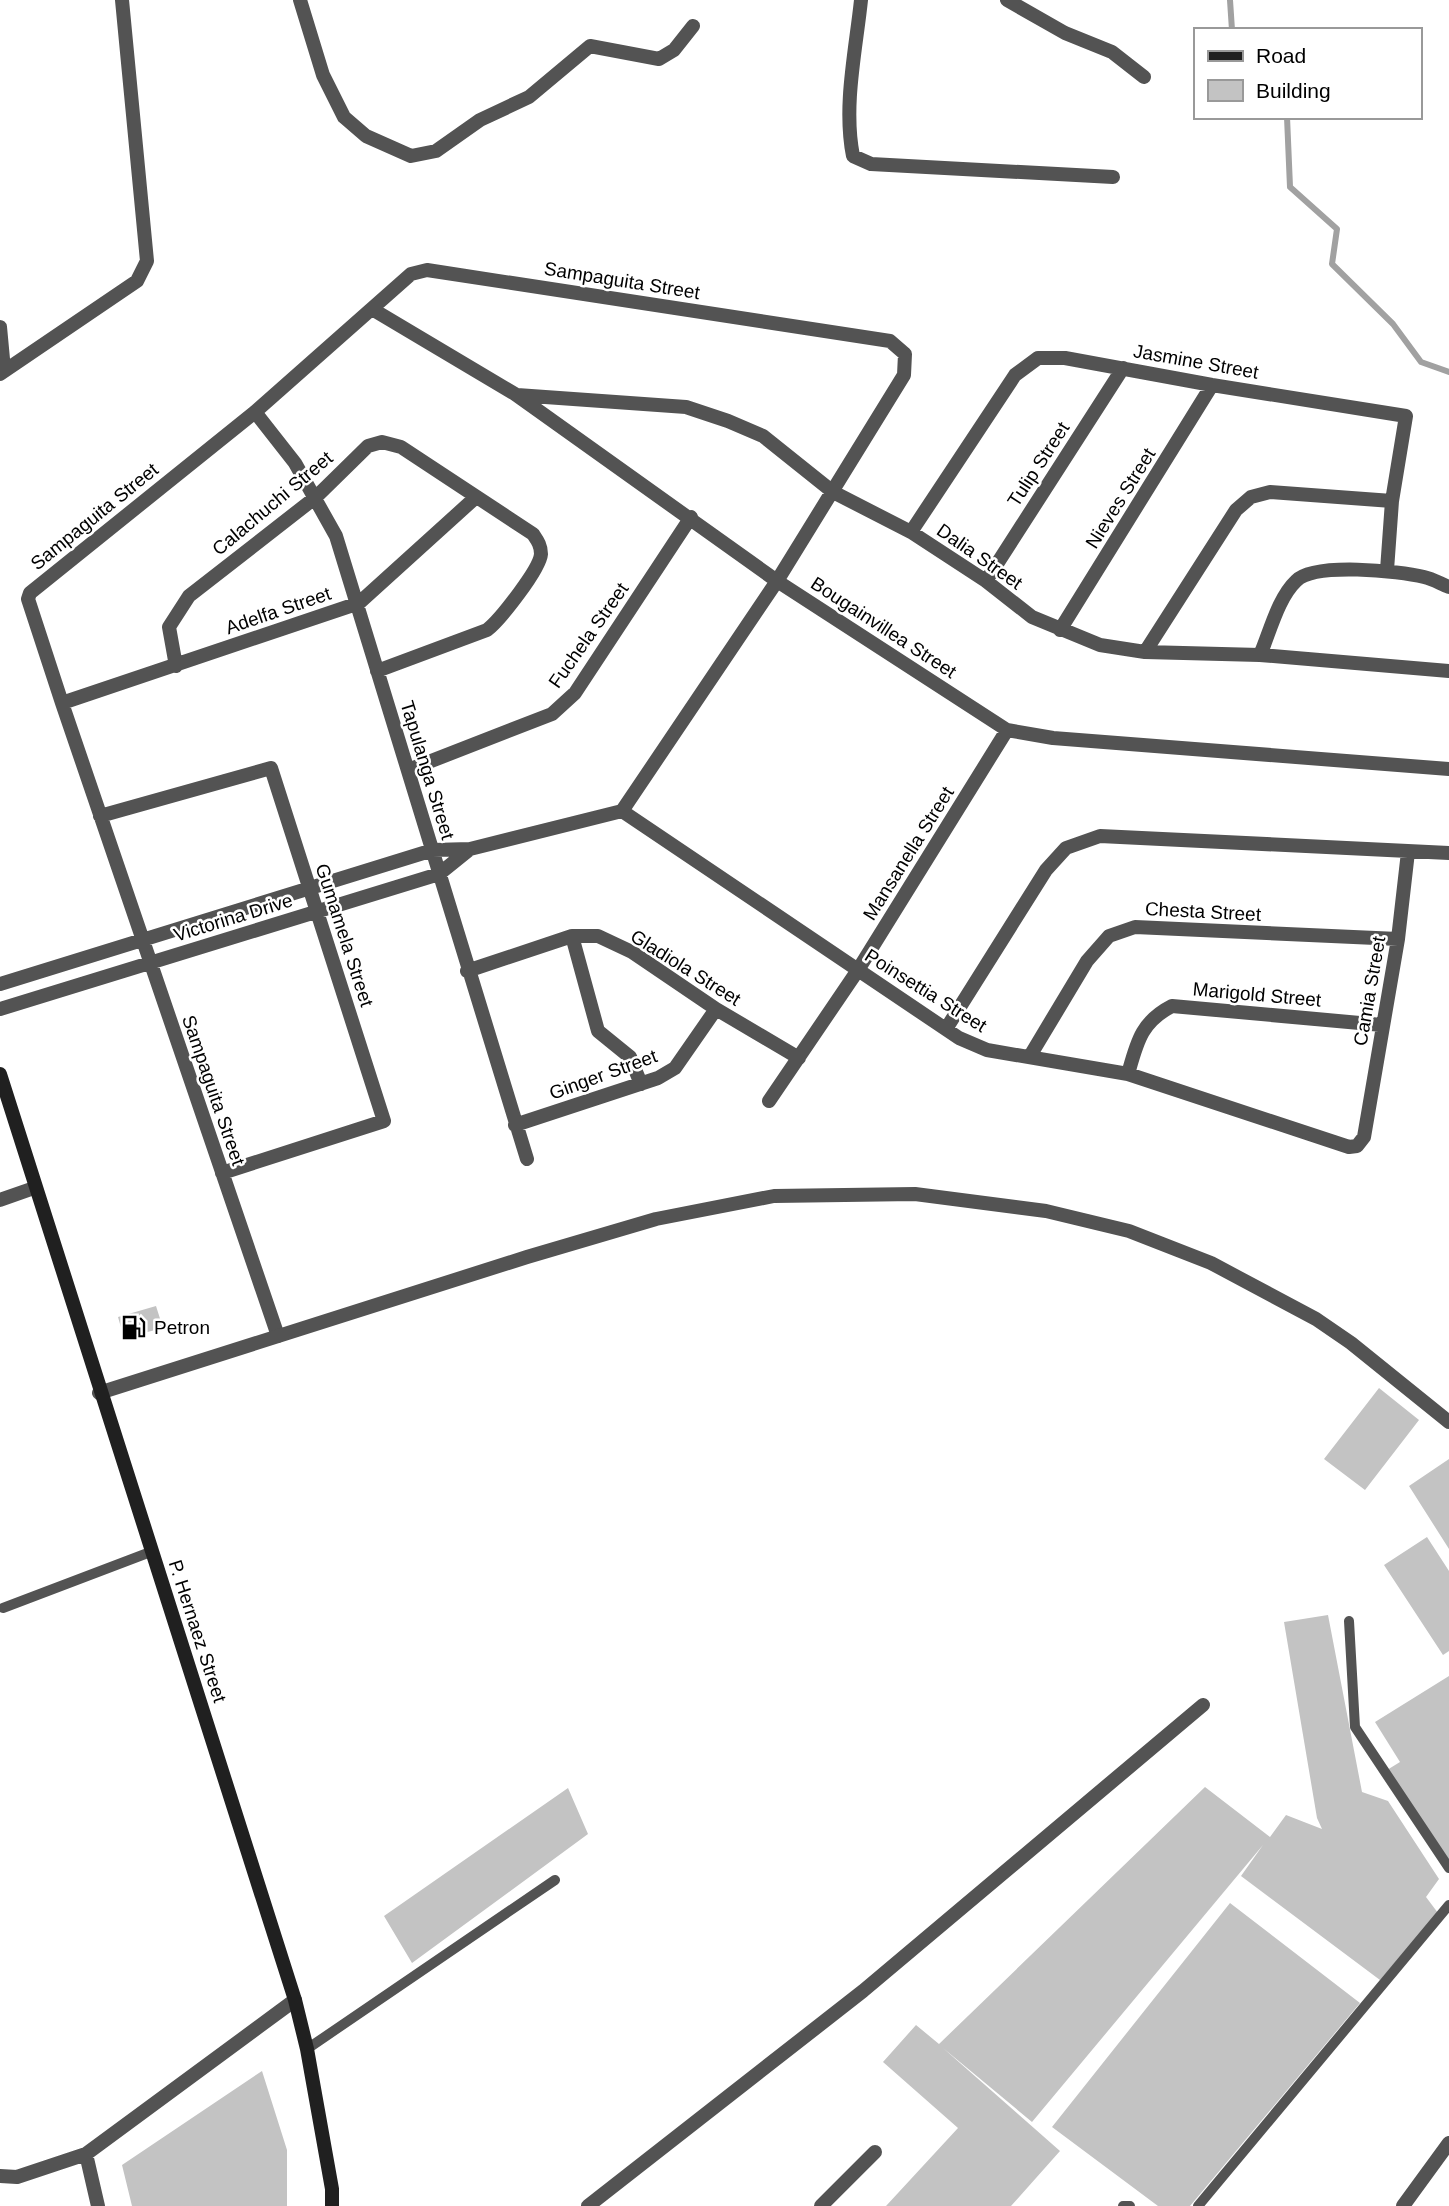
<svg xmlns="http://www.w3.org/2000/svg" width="1449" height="2206" font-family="Helvetica,sans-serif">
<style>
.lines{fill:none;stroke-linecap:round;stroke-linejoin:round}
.stream{stroke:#a1a1a1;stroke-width:6}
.building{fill:#c3c3c3}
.service{stroke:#535353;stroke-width:10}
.minor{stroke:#535353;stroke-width:14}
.tertiary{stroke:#535353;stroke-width:14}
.secondary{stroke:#202020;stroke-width:14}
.labels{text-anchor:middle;stroke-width:5;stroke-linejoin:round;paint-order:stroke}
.street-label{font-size:19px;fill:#000;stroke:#fff}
.poi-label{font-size:19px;fill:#000;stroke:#fff;text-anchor:start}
</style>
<rect width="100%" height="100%" fill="#fff"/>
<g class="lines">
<path class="stream" d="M1230,0L1232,30
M1287,117L1290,187L1337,229L1332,264L1393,324L1421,362L1449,372"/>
</g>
<path class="building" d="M156,1306L163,1328L124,1338L118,1317Z
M1379,1388L1419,1420L1365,1490L1324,1459Z
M1449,1459V1549L1409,1486Z
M1427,1537L1449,1571V1651L1443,1655L1384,1565Z
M1328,1615L1362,1792L1388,1801L1439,1879L1426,1897L1438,1913L1380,1980L1241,1876L1263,1845L1032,2122L943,2048L1060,2151L1011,2206H886L958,2128L883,2062L916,2025L939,2044L1205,1787L1270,1837L1286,1815L1322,1829L1317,1818L1284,1622Z
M1449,1676V1864L1387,1770L1400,1762L1375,1722Z
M568,1788L588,1834L412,1963L384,1916Z
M1230,1903L1360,2003L1190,2206H1158L1052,2127Z
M262,2071L287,2150V2206H132L122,2165Z"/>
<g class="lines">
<path class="service" d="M3,1608L153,1551
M1349,1621L1355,1727L1449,1868
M307,2049L555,1880
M1123,2206H1130
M1198,2206L1449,1905"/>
<path class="minor" d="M300,0L323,75L344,117L366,136L411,156L436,151L480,120L529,97L590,46L659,59L674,50L693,26
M861,0C856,49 843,106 853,156L871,164L1113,177
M1007,0L1065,33L1112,52L1144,77
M372,309L515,394L777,581L1007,730L1053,738L1449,769
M0,327L4,370
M0,374L137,281L147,261L122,0
M517,395L686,407L728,421L763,436L833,492L911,532L986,581L1032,617L1100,645L1145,652L1260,655L1449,671
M255,412L295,463L336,536L527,1159
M911,532L1015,375L1038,358H1065L1212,385L1406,416L1392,501L1387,570
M986,581L1123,368
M1060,630L1212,385
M1145,652L1236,510L1251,497L1270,492L1392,501
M1260,655C1270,632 1278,598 1296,581C1314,562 1399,571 1424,577C1433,579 1441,584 1449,587
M176,666L169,627L189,596L316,497L368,446L382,442L401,447L533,534C537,540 541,545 541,554C540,569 500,620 487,630L377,671
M62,703L359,603L475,498
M408,770L552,714L575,693L691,517
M622,811L959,1038L987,1050L1128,1074L1349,1147L1357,1146L1364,1137L1398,939L1408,852
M100,816L271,768L384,1121L222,1173
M572,936L598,1031L630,1057L641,1084
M467,971L572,936H598L632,952L716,1009L799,1058
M0,984L433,850L470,849L622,811
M0,1009L439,874L470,849
M946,1029L1046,870L1066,848L1100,836L1449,853
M1030,1056L1087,961L1109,936L1135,927L1398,939
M1128,1074C1137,1042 1141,1022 1172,1006L1382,1025
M769,1101L858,970L1007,730
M515,1125L658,1078L675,1068L716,1009
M0,1200L34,1188
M278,1336L62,703L28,599L30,593L255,412L411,274L427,270L890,341L905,354L904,375L777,581L622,811
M86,2154L98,2206
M0,2176L17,2177L86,2154L295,2000
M588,2206L863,1991L1203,1705
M821,2206L875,2152
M1403,2206L1449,2143"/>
<path class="tertiary" d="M99,1393L527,1257L656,1219L774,1196L915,1194L1046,1211L1129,1231L1211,1263L1316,1319L1351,1343L1449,1422"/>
<path class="secondary" d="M0,1074L295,2000L307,2049L332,2189V2206"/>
</g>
<defs>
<symbol id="fuel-bare" viewBox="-9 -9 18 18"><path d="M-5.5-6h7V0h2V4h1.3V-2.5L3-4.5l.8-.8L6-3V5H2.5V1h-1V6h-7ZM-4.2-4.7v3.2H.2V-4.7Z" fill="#000" stroke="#fff" stroke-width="2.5" paint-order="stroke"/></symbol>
</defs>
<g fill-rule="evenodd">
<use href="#fuel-bare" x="116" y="1310" width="35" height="35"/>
</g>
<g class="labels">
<g class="street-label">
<text transform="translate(622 280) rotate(9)" y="7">Sampaguita Street</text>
<text transform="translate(1196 361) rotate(10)" y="7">Jasmine Street</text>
<text transform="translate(1038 464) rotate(-57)" y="7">Tulip Street</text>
<text transform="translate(1120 498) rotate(-58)" y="7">Nieves Street</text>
<text transform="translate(272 503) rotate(-40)" y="7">Calachuchi Street</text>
<text transform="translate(94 516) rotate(-39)" y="7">Sampaguita Street</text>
<text transform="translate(980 556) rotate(35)" y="7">Dalia Street</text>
<text transform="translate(278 610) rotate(-19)" y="7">Adelfa Street</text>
<text transform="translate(884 627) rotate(33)" y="7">Bougainvillea Street</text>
<text transform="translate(588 635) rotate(-55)" y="7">Fuchela Street</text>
<text transform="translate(428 770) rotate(73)" y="7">Tapulanga Street</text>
<text transform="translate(908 853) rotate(-58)" y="7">Mansanella Street</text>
<text transform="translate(1203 911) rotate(3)" y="7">Chesta Street</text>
<text transform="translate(233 917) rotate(-17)" y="7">Victorina Drive</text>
<text transform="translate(345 935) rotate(72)" y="7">Gumamela Street</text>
<text transform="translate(686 967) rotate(32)" y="7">Gladiola Street</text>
<text transform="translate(926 990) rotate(32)" y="7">Poinsettia Street</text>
<text transform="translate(1369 991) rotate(-80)" y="7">Camia Street</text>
<text transform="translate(1257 994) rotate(5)" y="7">Marigold Street</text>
<text transform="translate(603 1074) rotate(-20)" y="7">Ginger Street</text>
<text transform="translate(214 1090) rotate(71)" y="7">Sampaguita Street</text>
<text transform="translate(198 1631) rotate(72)" y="7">P. Hernaez Street</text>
</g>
<g class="poi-label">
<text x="154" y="1334">Petron</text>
</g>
</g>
<rect x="1194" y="28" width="228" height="91" fill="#ffffff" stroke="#999999" stroke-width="2"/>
<rect x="1208" y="51" width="35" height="10" fill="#202020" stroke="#999999" stroke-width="2"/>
<text x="1256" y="63" font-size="21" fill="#000000">Road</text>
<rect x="1208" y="80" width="35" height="21" fill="#c3c3c3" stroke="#999999" stroke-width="2"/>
<text x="1256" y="98" font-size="21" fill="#000000">Building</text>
</svg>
